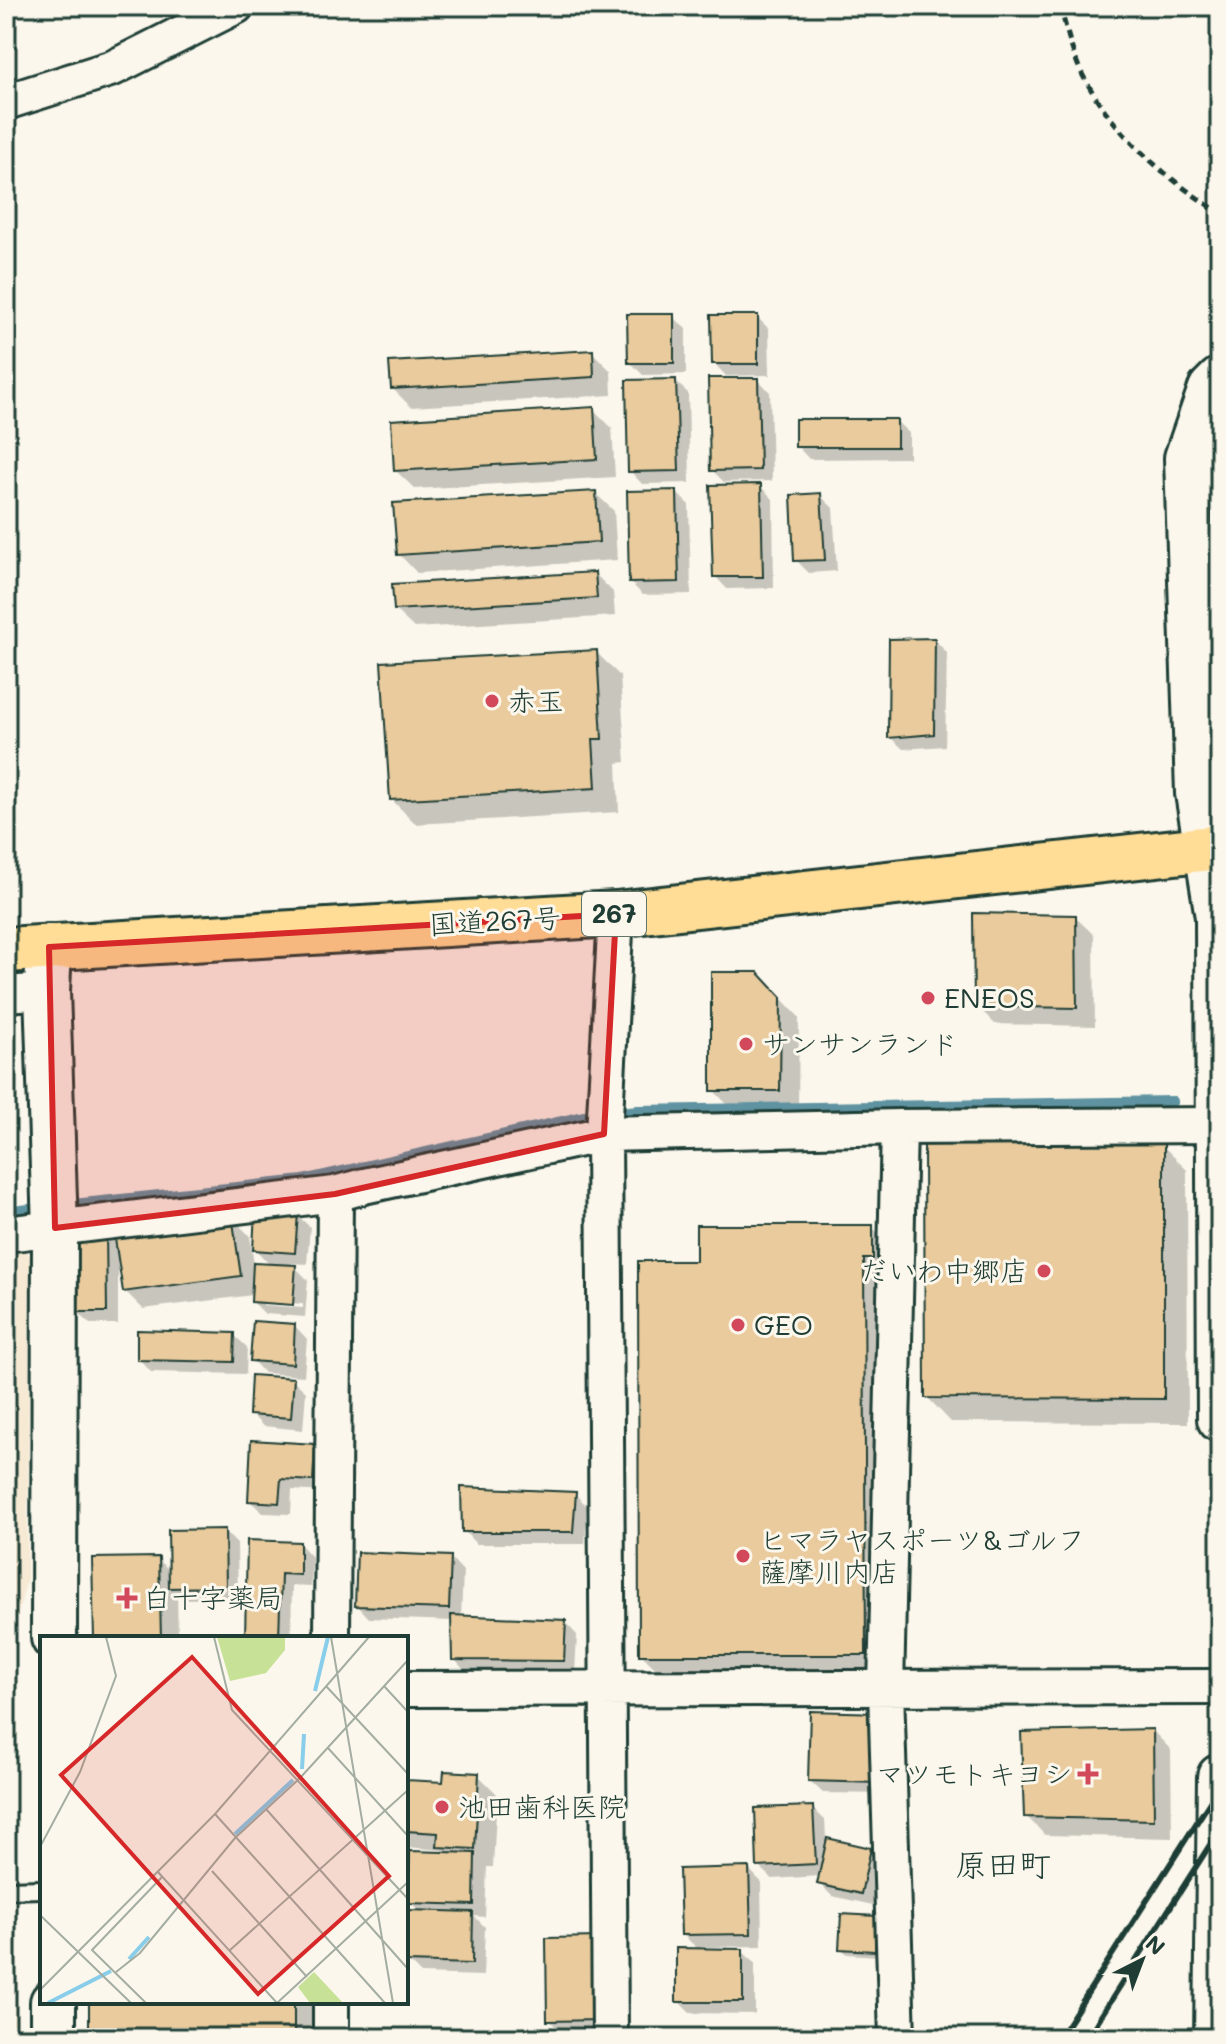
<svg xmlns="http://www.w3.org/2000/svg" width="1226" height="2044" font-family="Mali,'Klee One',sans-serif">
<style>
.built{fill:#f6ead4}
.shadow{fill:#0003;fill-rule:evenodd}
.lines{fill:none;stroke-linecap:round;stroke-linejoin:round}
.stream{stroke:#5e93a1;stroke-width:10}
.building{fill:#eacb9d;stroke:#1f3d34;stroke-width:2}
.lane-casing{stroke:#1f3d34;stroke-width:22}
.street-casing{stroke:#1f3d34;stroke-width:40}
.secondary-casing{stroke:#1f3d34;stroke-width:50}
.highway-casing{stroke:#1f3d34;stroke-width:50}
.path{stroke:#1f3d34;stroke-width:5;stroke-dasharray:8 6;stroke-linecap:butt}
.lane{stroke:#fbf7ec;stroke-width:16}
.street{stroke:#fbf7ec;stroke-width:34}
.secondary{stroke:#fbf7ec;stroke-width:44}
.highway{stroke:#ffdd96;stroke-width:44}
.rail{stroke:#1f3d34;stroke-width:6}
.marked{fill:#d62828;fill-opacity:0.2;stroke:#d62828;stroke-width:6;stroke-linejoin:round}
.poi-dot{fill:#d1495b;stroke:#fbf7ec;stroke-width:3}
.labels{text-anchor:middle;stroke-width:6;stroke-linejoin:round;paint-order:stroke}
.shield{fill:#fbf7ec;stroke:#61756b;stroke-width:2}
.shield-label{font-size:26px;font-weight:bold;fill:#1f3d34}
.poi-label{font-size:28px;fill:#1f3d34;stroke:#fbf7ec;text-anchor:start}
.street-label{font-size:28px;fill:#1f3d34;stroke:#fbf7ec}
.quarter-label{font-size:32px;fill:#1f3d34;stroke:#fbf7ec}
.inset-river{fill:none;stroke:#88cdea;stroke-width:4}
.inset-road{fill:none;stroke:#a3ada2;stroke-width:2}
.view{fill:#d62828;fill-opacity:0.15;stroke:#d62828;stroke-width:4}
.inset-edge{fill:none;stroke:#1f3d34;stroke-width:4}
</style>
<rect width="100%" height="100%" fill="#fbf7ec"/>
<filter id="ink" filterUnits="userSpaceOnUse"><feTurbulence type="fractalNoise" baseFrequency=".0125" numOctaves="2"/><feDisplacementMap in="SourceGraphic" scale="16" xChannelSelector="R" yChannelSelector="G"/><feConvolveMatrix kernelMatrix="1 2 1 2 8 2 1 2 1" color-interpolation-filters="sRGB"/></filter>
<g filter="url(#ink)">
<path class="built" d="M21,1244L30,1256L27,1579L7,1658L6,1757V1246Z
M6,1923L16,1931L17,2038H6Z"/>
<path class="shadow" d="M673,316L686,329V374L643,375L630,362Z
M757,317L769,329L770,375L726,376L714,363Z
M592,352L611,371L612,395L411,407L392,388Z
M757,380L770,392L772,481L724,482L712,470Z
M675,381L688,393L690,483L642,484L630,471Z
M593,409L612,428L615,477L415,489L396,471Z
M896,421L909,433V458L809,459L797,446Z
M760,486L773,499L774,588L727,589L715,576Z
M676,492L689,505L691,594L643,595L630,582Z
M595,493L614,511L617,560L417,573L399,554Z
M820,495L833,508L837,571L809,573L796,560Z
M595,574L613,592L615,616L414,628L395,610Z
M935,640L947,653L945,746L903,749L890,737Z
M596,652L620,676L626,762L617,763L619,812L416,824L392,800Z
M1075,917L1094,935L1095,1026L995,1024L976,1005Z
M776,993L799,1017L798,1109L731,1108L713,1090Z
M1163,1146L1187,1170L1188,1423L951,1422L927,1397Z
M297,1215L310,1227L307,1264L291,1263L308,1280L305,1317L265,1314L253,1302V1295L143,1309L125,1291L120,1259H118V1324H90L78,1312L105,1232L118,1245L231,1217L250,1236L254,1265L271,1266L255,1249ZM263,1301L303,1304V1308L263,1305Z
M872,1227L896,1252L890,1679L665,1678L641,1654L698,1263Z
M295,1326L307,1339L304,1376L264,1373L252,1360Z
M234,1335L247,1347L246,1374L151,1372L139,1359Z
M293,1380L306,1392L303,1430L263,1426L251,1414Z
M314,1445L327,1458L325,1492L292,1490L291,1514L263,1513L250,1501Z
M575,1494L587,1506L585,1544H476L464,1531Z
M224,1531L237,1544L238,1598L184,1599L177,1593L178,1638H96L158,1559L171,1572Z
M249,1543L300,1544L312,1557L311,1587L292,1586L291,1638H246Z
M451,1558L463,1571L461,1617L565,1622L577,1635L575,1673L466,1672L454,1659L453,1621L369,1618L357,1605Z
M812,1713L891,1794L823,1793L810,1781Z
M1153,1731L1171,1750L1172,1838L1045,1835L1026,1816Z
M478,1775L497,1794L493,1867H487L485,1917L474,1916L485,1927L483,1976L421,1974L408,1961L421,1912L410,1902L447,1854L442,1850L406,1847V1782L445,1785Z
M812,1808L825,1820L826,1839L870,1850L882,1862L873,1905L832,1896L819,1883L821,1876L772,1879L759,1866Z
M749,1869L761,1882L762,1946L701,1947V1950L742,1951L755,1963V2014L690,2013L678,2001L699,1950L682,1934Z
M876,1918L880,1956L847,1954L841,1948Z
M600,1939L620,2038H568L549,2020Z
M91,2002H315L318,2038H91Z"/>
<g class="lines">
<path class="stream" d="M63,1205L303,1180L584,1116L638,1110L1173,1101
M6,1212L44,1207"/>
</g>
<path class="building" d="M627,314H674V363H628Z
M711,315H758V364H712Z
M593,350L594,377L391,389L389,362Z
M708,378H758L760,470L710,471Z
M676,379L679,471L628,472L626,380Z
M594,407L597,459L394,471L391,420Z
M795,419H897V447H795Z
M761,484L763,577H713L710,485Z
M677,490L679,582L629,583L627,491Z
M596,491L599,542L397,555L393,503Z
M821,493L825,560L794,561L791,495Z
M595,572L597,598L394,610L392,584Z
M935,638L934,734L888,738L889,639Z
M597,650L602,739H593L596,788L390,800L381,662Z
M973,913L1076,915L1077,1008L974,1006Z
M711,972H758L781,997L780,1091H711Z
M924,1143L1164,1144V1399L925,1398Z
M255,1210L298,1213L295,1253L253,1250Z
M232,1215L241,1276L123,1292L114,1232Z
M696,1225H873V1259H864L866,1655H639L638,1261H696Z
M75,1230H106L107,1312H76Z
M253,1263L296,1265L293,1305L251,1302Z
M253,1321L295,1324L293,1364L250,1361Z
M137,1330L235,1333L234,1362L137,1360Z
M251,1375L294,1378L291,1418L249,1415Z
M251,1440L315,1444L313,1481L281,1479L279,1503L248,1501Z
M461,1487L576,1492L573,1532H462Z
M225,1529L226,1587L169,1588L168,1530Z
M247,1540L300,1542V1575L281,1574L279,1638H245Z
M357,1552L451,1556L449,1609L355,1606Z
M159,1557L161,1638H94L92,1558Z
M451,1615L566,1620L564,1661L452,1660Z
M810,1711L881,1713L879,1783L808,1781Z
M1153,1729L1154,1820L1024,1817L1021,1732Z
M444,1771L479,1773L475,1849L437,1847L438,1833L406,1831V1780L443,1782Z
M813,1806L816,1864L757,1867L755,1808Z
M827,1838L871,1848L861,1894L817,1884Z
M410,1851L475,1853L474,1905L408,1903Z
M749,1867L751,1934L681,1935L679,1869Z
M408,1910L473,1912L472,1964L406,1962Z
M841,1914L877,1916L875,1951L839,1949Z
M601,1937L602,2020L547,2021L546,1938Z
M676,1948L743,1949V2002H676Z
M89,2002H294V2038H89Z"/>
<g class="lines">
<defs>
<path id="lane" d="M6,1890L42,1889"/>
<path id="street" d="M6,102L113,68L236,6
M6,994L47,991
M6,1234L335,1194L364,1186L604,1134L899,1127L1220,1125
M332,1638L335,1194
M406,1689L1220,1687
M331,2038V2002
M610,2038L604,1134L616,914
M897,2038L886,1689L899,1127"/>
<path id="secondary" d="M1220,380L1211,389L1187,458L1198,793L1218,917L1220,1419
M49,947L47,991L55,1228L54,1638
M53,2002V2038
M1217,2038L1220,1777"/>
<path id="highway" d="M6,950L616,914L1220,847"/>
</defs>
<use href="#lane" class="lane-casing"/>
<use href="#street" class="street-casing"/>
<use href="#secondary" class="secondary-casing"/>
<use href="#highway" class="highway-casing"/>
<path class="path" d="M1060,6C1067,31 1073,59 1086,81C1118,138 1166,178 1220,213"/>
<use href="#lane" class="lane"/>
<use href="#street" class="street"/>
<use href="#secondary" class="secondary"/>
<use href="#highway" class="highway"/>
<path class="rail" d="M1059,2038L1220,1786
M1087,2038L1220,1829"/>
</g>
</g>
<path class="marked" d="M616,914L604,1134L335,1194L55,1228L49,947Z"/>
<g class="poi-dot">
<circle cx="492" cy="701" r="8"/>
<circle cx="928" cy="998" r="8"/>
<circle cx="746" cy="1044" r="8"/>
<circle cx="1044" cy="1271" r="8"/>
<circle cx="738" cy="1325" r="8"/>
<circle cx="743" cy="1556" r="8"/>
<path d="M123 1586h8v8h8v8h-8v8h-8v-8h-8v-8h8z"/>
<path d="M1084 1762h8v8h8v8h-8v8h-8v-8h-8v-8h8z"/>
<circle cx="442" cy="1807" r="8"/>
</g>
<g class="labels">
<rect class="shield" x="582" y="892" width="64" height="44" rx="6"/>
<g class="shield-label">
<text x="614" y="923">267</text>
</g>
<g class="poi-label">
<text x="508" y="711">赤玉</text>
<text x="944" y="1008">ENEOS</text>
<text x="762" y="1054">サンサンランド</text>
<text x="1028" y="1281" text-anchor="end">だいわ中郷店</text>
<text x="754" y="1335">GEO</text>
<text x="759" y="1550">ヒマラヤスポーツ&amp;ゴルフ<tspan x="759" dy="32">薩摩川内店</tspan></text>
<text x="143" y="1608">白十字薬局</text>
<text x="1072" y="1784" text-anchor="end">マツモトキヨシ</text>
<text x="458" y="1817">池田歯科医院</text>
</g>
<g class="street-label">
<text transform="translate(495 921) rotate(-3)" y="10">国道267号</text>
</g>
<g class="quarter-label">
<text x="1003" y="1876">原田町</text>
</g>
</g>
<g transform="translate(40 1636)">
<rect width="368" height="368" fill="#fbf7ec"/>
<path d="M177,1H245V14L226,37L190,45ZM274,336L303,367H270L258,351Z" fill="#c7e197"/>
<path class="inset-river" d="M275,55L288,1M262,133L264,98M195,198L253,144M89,323L109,301M8,367L71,335"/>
<path class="inset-road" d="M174,1L192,74L368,263M291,1L353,367M286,50L368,138M344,50L368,76M288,112L368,200M226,173L368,333M175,178L345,367M0,211L40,136L76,40L66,1M172,235L267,341M118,236L237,367M0,279L91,367M189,315L368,154M76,336L100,317L195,202L260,142L368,24M0,354L175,178L329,1M106,367L52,314L122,241M237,367L368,246"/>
<path class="view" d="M152,21L349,240L218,358L21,139Z"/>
<rect width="368" height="368" class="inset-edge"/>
</g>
<rect width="1226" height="2044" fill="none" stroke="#fbf7ec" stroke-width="32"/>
<rect x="16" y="16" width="1194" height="2012" fill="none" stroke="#1f3d34" stroke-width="3" filter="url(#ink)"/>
<g transform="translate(1142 1960) rotate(42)" stroke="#fbf7ec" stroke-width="6" paint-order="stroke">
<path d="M0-6L14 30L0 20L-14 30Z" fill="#1f3d34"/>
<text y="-12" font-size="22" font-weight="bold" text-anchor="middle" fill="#1f3d34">N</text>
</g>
</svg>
